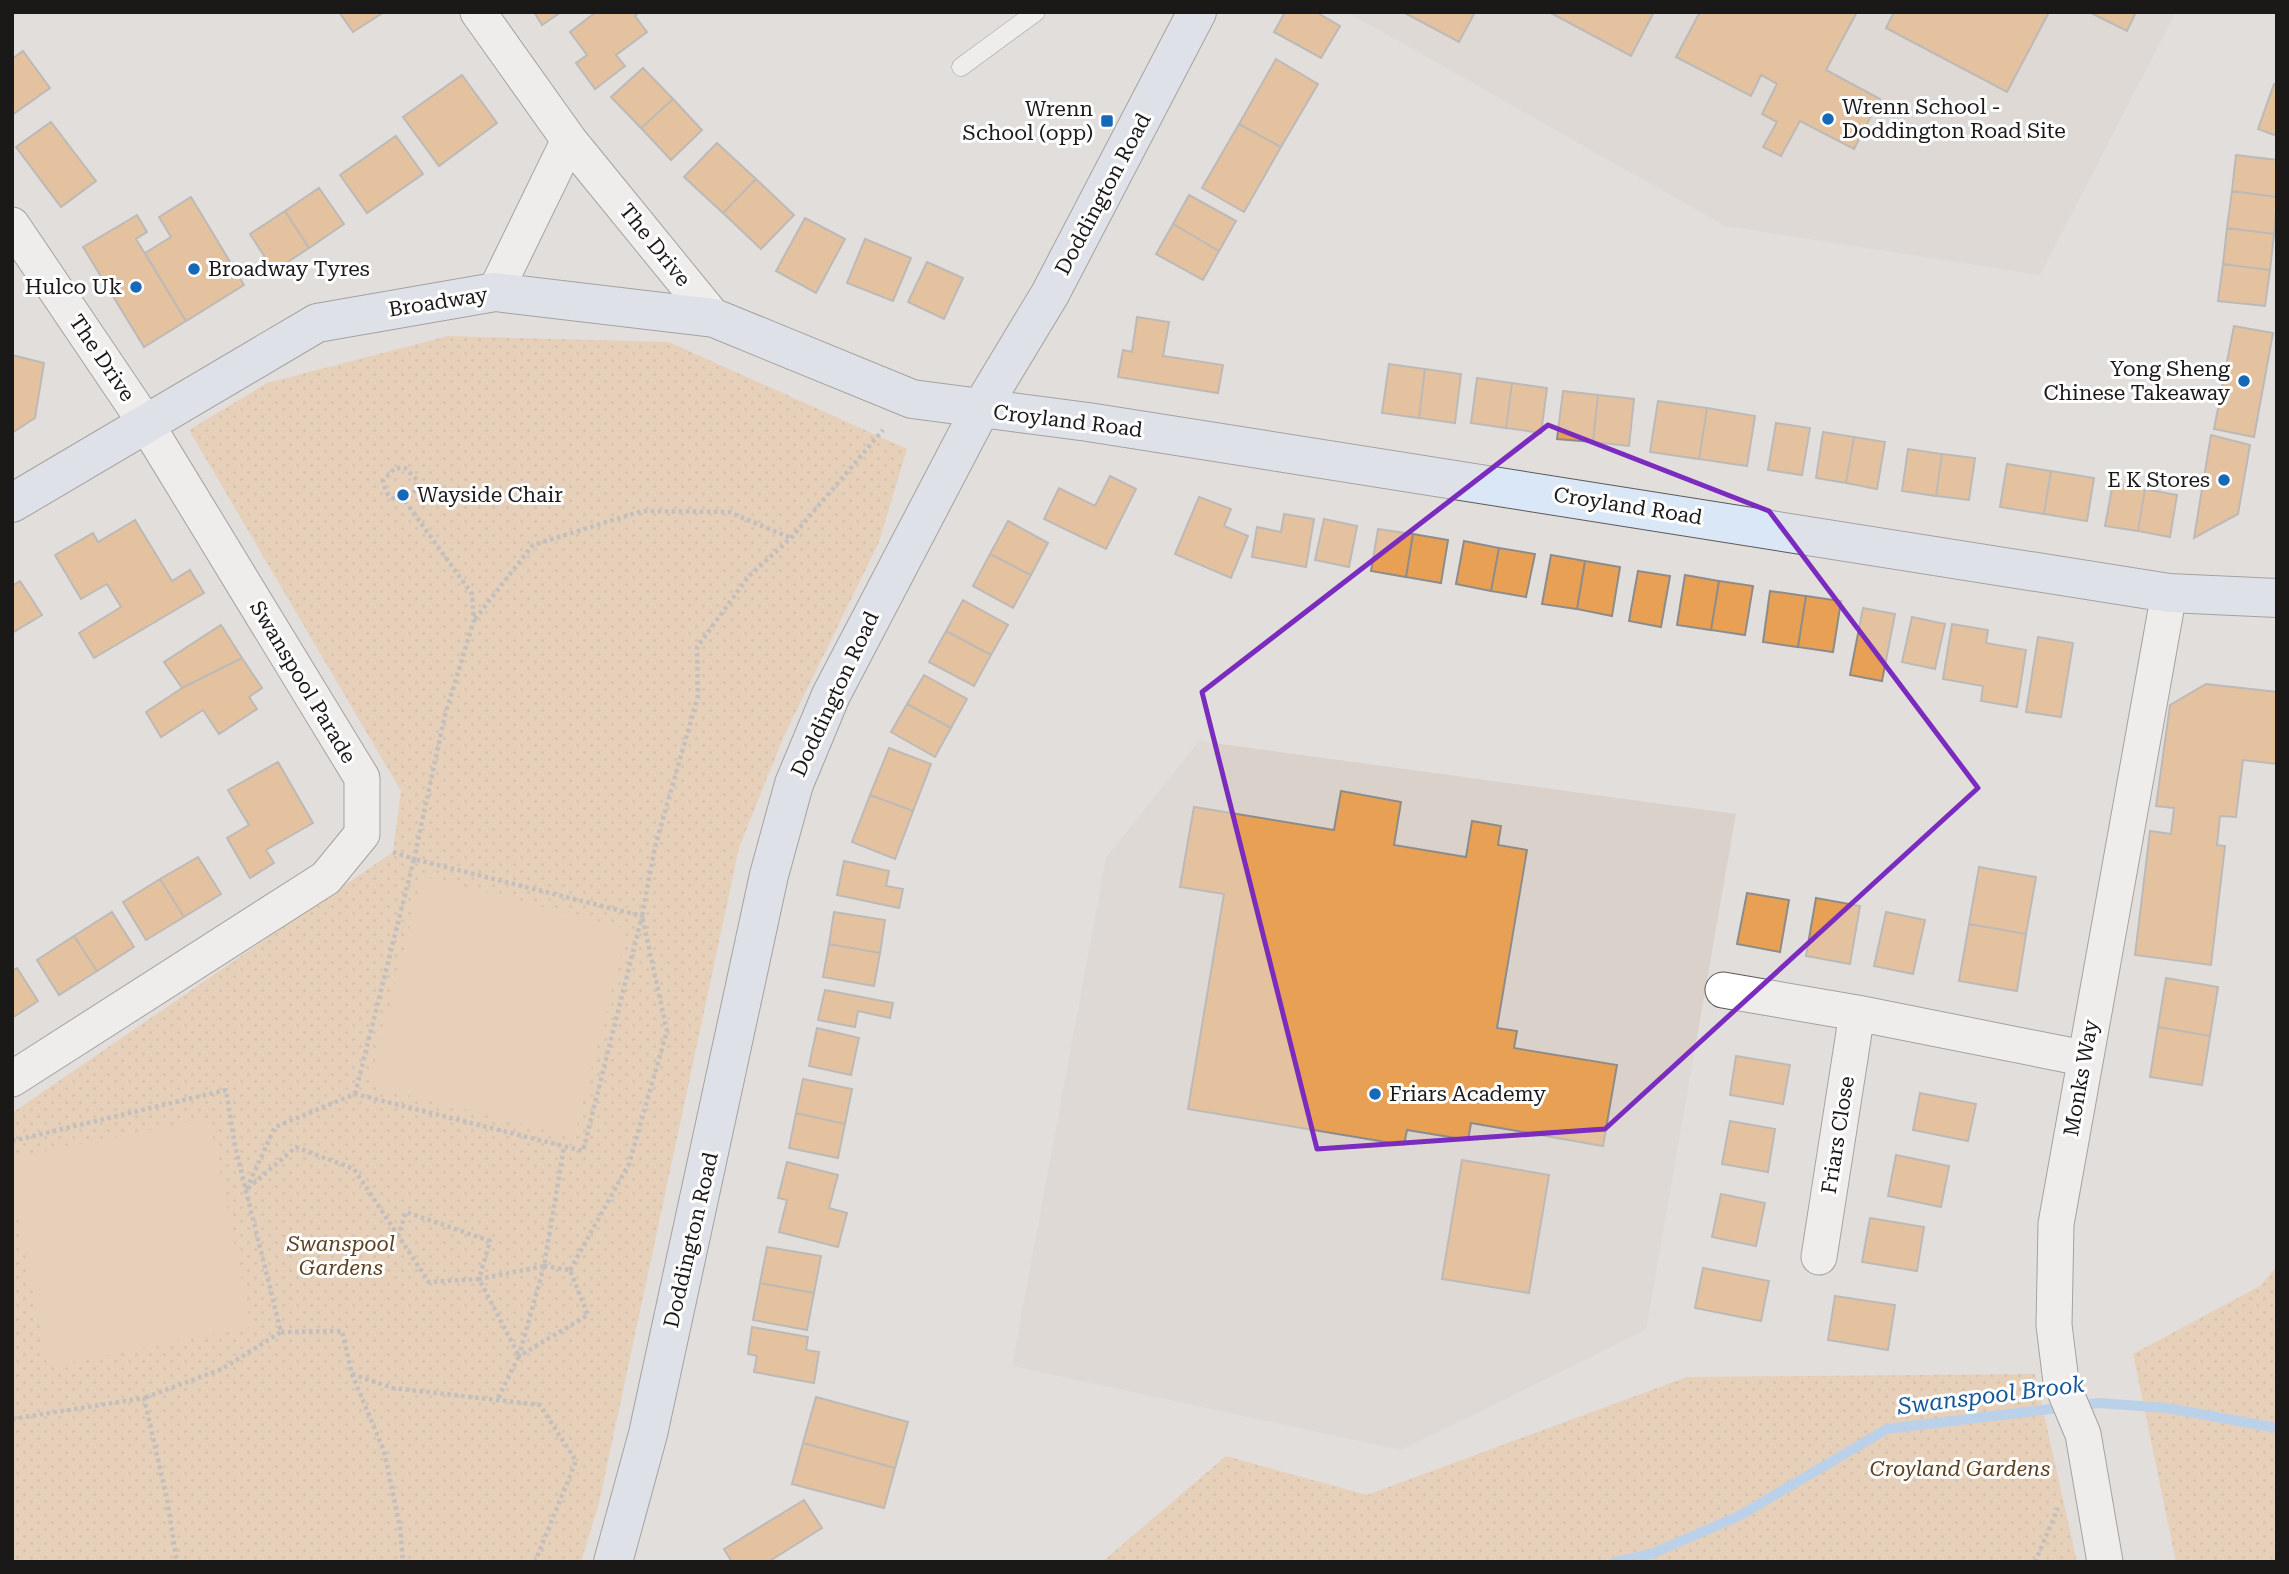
<svg xmlns="http://www.w3.org/2000/svg" width="2289" height="1574" font-family="'Roboto Serif',serif">
<style>
.built{fill:#dad2ca}
.park{fill:url(#park-dots)}
.pitch{fill:#ecbf90}
.lines{fill:none;stroke-linecap:round;stroke-linejoin:round}
.stream{stroke:#8dc0fb;stroke-width:10}
.building{fill:#e8a154;stroke:#8e8c8a;stroke-width:2}
.lane-casing{stroke:#5b5856;stroke-width:19}
.street-casing{stroke:#5b5856;stroke-width:37}
.secondary-casing{stroke:#5b5856;stroke-width:40}
.path{stroke:#9c9a98;stroke-width:4.5;stroke-dasharray:3.5 3.5;stroke-linecap:butt}
.lane{stroke:#fff;stroke-width:18}
.street{stroke:#fff;stroke-width:35}
.secondary{stroke:#d9e7f7;stroke-width:38}
.marked{fill:none;stroke:#7b2cbf;stroke-width:5;stroke-linejoin:round}
.poi-dot{fill:#1768b6;stroke:#fff;stroke-width:2.5}
.labels{text-anchor:middle;stroke-width:6;stroke-linejoin:round;paint-order:stroke}
.poi-label{font-size:21px;fill:#1a1918;stroke:#fff;text-anchor:start}
.street-label{font-size:21px;fill:#1a1918;stroke:#fff}
.park-label{font-size:21px;font-style:italic;fill:#5d4020;stroke:#fff}
.water-label{font-size:23px;font-style:italic;fill:#155698;stroke:#fff}
</style>
<defs>
<pattern id="park-dots" width="8" height="8" patternUnits="userSpaceOnUse" patternTransform="scale(1.75)"><rect width="8" height="8" fill="#ecbf90"/><path d="M2 2h.1M6 6h.1" fill="none" stroke="#caa47b" stroke-width="1.8" stroke-linecap="round"/></pattern>
</defs>
<rect width="100%" height="100%" fill="#e1dedc"/>
<path class="built" d="M1347,12H2176L2040,275L1725,226Z
M1199,741L1736,814L1646,1330L1401,1450L1012,1366L1106,858Z"/>
<path class="park" d="M448,336L669,342L907,449L879,542L784,736L739,848L599,1503L581,1562H12V1113L393,852L401,791L189,430L267,383Z
M2277,1266V1562H2176L2133,1354L2260,1286Z
M2035,1374L2077,1562H1102L1226,1456L1367,1495L1687,1377Z"/>
<path class="pitch" d="M423,876L627,929L574,1137L369,1085Z
M209,1118L251,1327L48,1367L12,1188V1158Z"/>
<g class="lines">
<path class="stream" d="M1615,1562L1651,1554L1739,1516L1887,1429L2099,1403L2167,1408L2277,1428"/>
</g>
<path class="building" d="M339,12H384L353,32Z
M534,12H561L542,25Z
M596,12H639L635,16L647,32L616,55L625,66L595,89L576,63L587,55L570,32Z
M1285,12H1316L1340,26L1321,58L1274,32Z
M1403,12H1475L1459,42Z
M1549,12H1654L1631,56Z
M1700,12H1857L1826,70L1880,99L1854,149L1800,121L1781,156L1763,147L1777,122L1762,114L1777,84L1761,75L1751,96L1676,57Z
M1894,12H2049L2007,92L1886,28Z
M2089,12H2136L2127,31Z
M23,51L50,88L12,115V59Z
M1276,59L1318,84L1281,147L1239,124Z
M643,68L673,99L641,128L611,97Z
M462,75L497,123L439,166L403,117Z
M2274,84L2277,85V136L2258,129Z
M673,99L702,130L671,160L641,128Z
M51,122L96,181L61,207L16,147Z
M1239,124L1281,147L1244,212L1202,188Z
M396,136L423,174L367,213L340,175Z
M717,143L756,179L723,213L684,177Z
M2236,155L2277,160V197L2232,191Z
M756,179L794,215L761,249L723,213Z
M319,188L344,224L309,248L285,211Z
M2232,191L2277,197L2274,234L2227,228Z
M1189,195L1236,221L1219,251L1173,224Z
M191,197L244,285L186,321L145,253L171,237L159,217Z
M285,211L309,248L274,271L250,234Z
M137,215L147,232L136,239L186,321L144,347L83,247Z
M805,218L845,239L816,293L776,271Z
M1173,224L1219,251L1203,280L1156,254Z
M2227,228L2274,234L2270,270L2223,264Z
M865,239L911,258L893,301L847,283Z
M927,262L963,278L944,319L908,302Z
M2223,264L2270,270L2265,306L2218,301Z
M1137,317L1169,322L1163,356L1223,365L1218,393L1118,377L1123,350L1132,352Z
M2234,326L2273,333L2254,437L2214,429Z
M12,355L44,363L35,418L12,433Z
M1389,364L1425,369L1419,418L1382,413Z
M1425,369L1461,374L1455,423L1419,418Z
M1477,378L1512,383L1506,428L1471,423Z
M1512,383L1547,388L1541,433L1506,428Z
M1563,391L1598,395L1593,442L1557,439Z
M1598,395L1634,399L1629,446L1593,442Z
M1658,401L1707,408L1699,459L1650,452Z
M1707,408L1755,416L1747,466L1699,459Z
M1776,423L1810,428L1802,475L1768,470Z
M1823,432L1854,437L1846,483L1816,478Z
M2211,435L2250,445L2238,514L2194,538Z
M1854,437L1885,442L1877,489L1846,483Z
M1908,449L1942,454L1936,496L1902,491Z
M1942,454L1975,458L1969,500L1936,496Z
M2007,464L2051,471L2044,514L2000,507Z
M2051,471L2094,478L2087,521L2044,514Z
M1110,476L1136,489L1106,549L1044,519L1059,488L1095,506Z
M2113,483L2145,489L2138,531L2105,526Z
M2145,489L2177,495L2170,537L2138,531Z
M1199,497L1231,509L1224,526L1248,536L1231,578L1175,554Z
M1284,514L1314,519L1306,567L1252,557L1257,527L1281,532Z
M1324,519L1357,526L1349,567L1315,560Z
M135,520L172,581L190,570L204,593L94,658L79,633L121,607L107,584L81,599L55,555L93,533L98,542Z
M1008,521L1048,543L1031,575L990,554Z
M1378,529L1413,534L1406,577L1371,571Z
M1413,534L1448,540L1441,583L1406,577Z
M1464,541L1499,548L1491,591L1456,584Z
M1499,548L1535,554L1526,597L1491,591Z
M990,554L1031,575L1013,608L973,586Z
M1551,555L1585,561L1577,609L1542,604Z
M1585,561L1620,567L1612,616L1577,609Z
M1638,571L1670,576L1661,627L1629,621Z
M1685,575L1719,581L1711,630L1677,625Z
M20,581L42,615L12,633V586Z
M1719,581L1753,586L1745,635L1711,630Z
M1770,591L1806,596L1798,647L1763,642Z
M1806,596L1841,601L1833,652L1798,647Z
M963,600L1008,625L991,655L946,631Z
M1863,608L1895,614L1882,681L1850,675Z
M1912,617L1945,624L1935,669L1902,662Z
M1952,624L1988,630L1986,643L2026,650L2017,707L1981,701L1983,686L1943,679Z
M221,625L242,658L182,688L164,662Z
M946,631L991,655L974,686L929,662Z
M2038,637L2073,643L2061,717L2026,712Z
M242,658L262,688L249,697L257,709L219,734L203,710L161,737L146,712L182,688Z
M924,675L967,699L951,728L907,704Z
M2206,684L2277,692V764L2243,760L2236,817L2220,816L2217,845L2225,846L2211,965L2135,955L2150,831L2171,834L2174,808L2156,806L2170,705Z
M907,704L951,728L935,757L891,732Z
M889,748L931,764L913,811L870,795Z
M278,762L313,823L266,850L274,863L250,878L227,838L249,825L228,790Z
M1341,791L1401,802L1394,845L1466,857L1472,821L1501,826L1498,845L1527,850L1497,1028L1517,1031L1514,1048L1617,1065L1603,1146L1471,1123L1468,1140L1407,1130L1404,1145L1188,1109L1224,894L1180,887L1194,807L1334,830Z
M870,795L913,811L895,859L852,842Z
M198,857L221,894L184,917L160,879Z
M844,861L889,871L886,886L903,889L899,908L837,895Z
M1979,867L2036,877L2026,934L1969,924Z
M160,879L184,917L146,940L123,902Z
M1747,893L1789,900L1780,952L1737,944Z
M1816,898L1860,906L1850,964L1806,956Z
M112,912L134,947L97,971L74,936Z
M834,912L885,920L880,953L829,944Z
M1886,912L1925,920L1913,974L1874,966Z
M1969,924L2026,934L2017,991L1959,981Z
M74,936L97,971L59,995L37,960Z
M829,944L880,953L874,986L823,977Z
M17,968L38,1001L12,1018V971Z
M2166,978L2218,987L2210,1036L2158,1027Z
M825,990L893,1003L890,1018L858,1011L855,1027L818,1020Z
M2158,1027L2210,1036L2202,1085L2150,1077Z
M817,1028L859,1038L851,1075L809,1066Z
M1736,1056L1790,1065L1783,1104L1730,1095Z
M803,1079L852,1089L845,1124L796,1113Z
M1920,1093L1976,1104L1968,1141L1913,1130Z
M796,1113L845,1124L838,1158L789,1148Z
M1730,1121L1775,1129L1768,1172L1722,1164Z
M1896,1155L1949,1166L1941,1207L1888,1196Z
M1462,1160L1549,1175L1529,1293L1442,1279Z
M787,1162L838,1175L829,1208L847,1213L838,1247L779,1232L787,1200L778,1198Z
M1721,1194L1765,1203L1756,1246L1712,1237Z
M1870,1218L1924,1227L1917,1271L1862,1262Z
M767,1247L821,1256L814,1293L760,1283Z
M1703,1268L1769,1281L1761,1321L1695,1308Z
M760,1283L814,1293L807,1330L753,1320Z
M1835,1296L1895,1305L1888,1350L1828,1340Z
M752,1327L808,1337L806,1350L819,1352L814,1383L754,1372L757,1356L748,1354Z
M816,1397L908,1422L895,1468L803,1443Z
M803,1443L895,1468L884,1508L792,1484Z
M804,1500L822,1528L768,1562H732L724,1549Z"/>
<g class="lines">
<defs>
<path id="lane" d="M961,67L1036,12"/>
<path id="street" d="M478,12L569,140L495,292
M569,140L714,318
M12,225L145,422L362,778V834L326,878L12,1079
M1723,990L1857,1013
M1819,1257L1857,1013L2083,1058
M2105,1562L2083,1434L2061,1382L2054,1325L2056,1224L2169,593"/>
<path id="secondary" d="M12,503L317,323L495,292L714,318L912,399L1088,422L2169,593L2277,598
M613,1562L648,1434L769,875L794,784L831,695L980,410L1050,294L1197,12"/>
</defs>
<use href="#lane" class="lane-casing"/>
<use href="#street" class="street-casing"/>
<use href="#secondary" class="secondary-casing"/>
<path class="path" d="M475,619L533,545L642,511L729,512L791,538
M393,852L414,859L445,715L474,620L472,594L405,501C390,500 386,495 383,481L395,468H405L417,480L415,491L405,501
M355,1094L414,859L642,916L583,1151L355,1094L275,1127L246,1190L296,1147L354,1169L429,1282L479,1279L519,1356L497,1400
M12,1141L226,1090L235,1146L281,1332L222,1369L144,1398
M398,1237L406,1212L490,1241L479,1279L544,1266L564,1147
M544,1266L570,1270L588,1315L519,1356Z
M570,1270L629,1164L667,1031L642,916L655,847L698,696L697,647L749,576L791,538L883,430
M281,1332L342,1331L352,1374L384,1451L400,1527L403,1562
M352,1374L393,1388L540,1405L576,1461L535,1562
M12,1419L144,1398L167,1499L177,1562
M2035,1562L2058,1508"/>
<use href="#lane" class="lane"/>
<use href="#street" class="street"/>
<use href="#secondary" class="secondary"/>
</g>
<path d="M0 0H2289V1574H0ZM1548,425L1769,511L1978,788L1605,1129L1317,1149L1202,692Z" fill="#e1dedc" fill-opacity=".55" fill-rule="evenodd"/>
<path class="marked" d="M1548,425L1769,511L1978,788L1605,1129L1317,1149L1202,692Z"/>
<g class="poi-dot">
<circle cx="1828" cy="119" r="7"/>
<rect x="1100" y="114" width="14" height="14" rx="3.5"/>
<circle cx="194" cy="269" r="7"/>
<circle cx="136" cy="287" r="7"/>
<circle cx="2244" cy="381" r="7"/>
<circle cx="2224" cy="480" r="7"/>
<circle cx="403" cy="495" r="7"/>
<circle cx="1375" cy="1094" r="7"/>
</g>
<g class="labels">
<g class="poi-label">
<text x="1842" y="114">Wrenn School -<tspan x="1842" dy="24">Doddington Road Site</tspan></text>
<text x="1093" y="116" text-anchor="end">Wrenn<tspan x="1093" dy="24">School (opp)</tspan></text>
<text x="208" y="276">Broadway Tyres</text>
<text x="122" y="294" text-anchor="end">Hulco Uk</text>
<text x="2230" y="376" text-anchor="end">Yong Sheng<tspan x="2230" dy="24">Chinese Takeaway</tspan></text>
<text x="2210" y="487" text-anchor="end">E K Stores</text>
<text x="417" y="502">Wayside Chair</text>
<text x="1389" y="1101">Friars Academy</text>
</g>
<g class="street-label">
<text transform="translate(1103 194) rotate(-62)" y="7">Doddington Road</text>
<text transform="translate(655 245) rotate(51)" y="7">The Drive</text>
<text transform="translate(438 302) rotate(-9)" y="7">Broadway</text>
<text transform="translate(102 358) rotate(56)" y="7">The Drive</text>
<text transform="translate(1068 421) rotate(7)" y="7">Croyland Road</text>
<text transform="translate(1628 506) rotate(9)" y="7">Croyland Road</text>
<text transform="translate(303 682) rotate(59)" y="7">Swanspool Parade</text>
<text transform="translate(835 694) rotate(-65)" y="7">Doddington Road</text>
<text transform="translate(2081 1078) rotate(-80)" y="7">Monks Way</text>
<text transform="translate(1838 1135) rotate(-81)" y="7">Friars Close</text>
<text transform="translate(691 1240) rotate(-77)" y="7">Doddington Road</text>
</g>
<g class="park-label">
<text x="341" y="1251">Swanspool<tspan x="341" dy="24">Gardens</tspan></text>
<text x="1960" y="1476">Croyland Gardens</text>
</g>
<g class="water-label">
<text transform="translate(1991 1395) rotate(-7)" y="8">Swanspool Brook</text>
</g>
</g>
<rect width="2289" height="1574" fill="none" stroke="#1a1918" stroke-width="28"/>
</svg>
